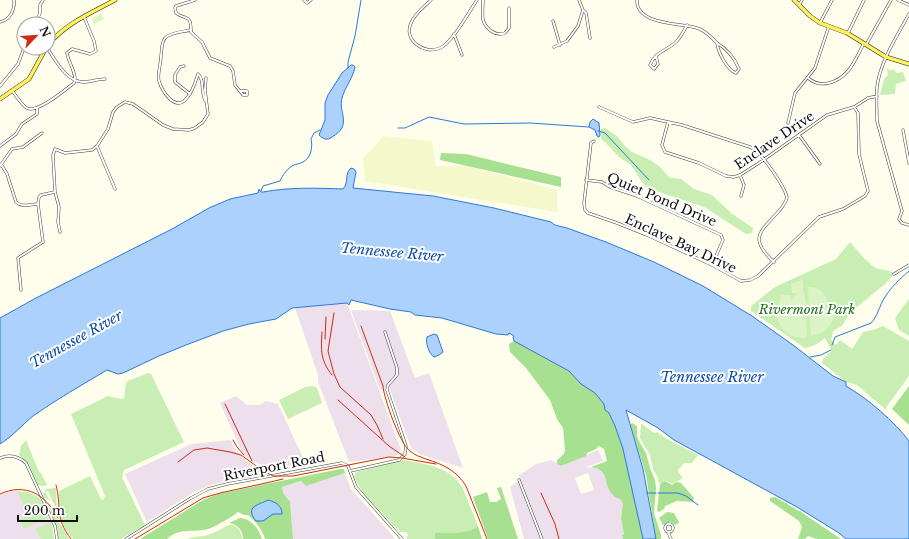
<svg xmlns="http://www.w3.org/2000/svg" width="909" height="539" font-family="'Libre Baskerville',serif">
<style>
.industrial{fill:#ede0ec;fill-rule:evenodd}
.farmland{fill:#f5f8ca}
.green{fill:#c8eeb3}
.forest{fill:#a7e090}
.pitch{fill:#dcf4c5}
.water{fill:#acd1fc;stroke:#2b78db}
.lines{fill:none;stroke-linecap:round;stroke-linejoin:round}
.stream{stroke:#2b78db;stroke-width:1}
.street-casing{stroke:#404040;stroke-width:3}
.primary-casing{stroke:#1e1e1e;stroke-width:4.5}
.street{stroke:#fff;stroke-width:2}
.primary{stroke:#fff25d;stroke-width:3.5}
.rail{stroke:#cb2c17;stroke-width:1}
.labels{text-anchor:middle;stroke-width:4;stroke-linejoin:round;paint-order:stroke}
.street-label{font-size:13px;fill:#0d0d0d;stroke:#fff}
.park-label{font-size:13px;font-style:italic;fill:#1b6b17;stroke:#fff}
.water-label{font-size:14px;font-style:italic;fill:#0a4bab;stroke:#fff}
</style>
<rect width="100%" height="100%" fill="#fffeed"/>
<path class="industrial" d="M347,303L401,450L396,456L349,462L318,382V375L295,308Z
M351,310L390,311L415,378L429,373L463,468L422,455L411,448L389,387L380,390Z
M236,396L247,405H259L266,401L278,404L306,464L270,471L247,457L241,450L220,403Z
M231,440L235,449L245,460L261,472L262,475L235,479L211,485L194,492L147,522L125,474L191,444Z
M598,450L603,461L586,467L598,468L602,470L621,499L623,504L621,518L624,534L622,535L623,539H524L510,487L520,480L519,475L536,464L551,460L562,466ZM588,473L594,490L581,494L575,478Z
M345,473L351,489L393,536L394,539H293L290,501L286,498L282,487L301,481L306,486Z
M11,491L27,492L39,497L52,525L54,539H0V495Z"/>
<path class="farmland" d="M384,136L432,141L436,166H466L557,190V212L365,181L363,158Z"/>
<path class="green" d="M887,68L891,71L893,69L897,73L903,72L906,81L896,84L895,94L881,95H880L884,79L888,75Z
M605,128L617,136L625,146L632,152L650,160L660,167L670,178L681,179L694,189L712,195L731,213L753,228L752,233L746,234L704,207L647,188L642,182L631,165L619,157L605,142L602,140L601,138V129Z
M850,242C856,249 867,263 876,268C882,271 889,268 894,274L885,284L851,312L842,326L833,331L831,340L836,345L840,340L852,349L863,332L876,329L883,326L909,341V376L885,409L857,385L846,382L822,363L823,359L832,351L825,338C819,343 813,347 805,348L751,311V306L775,287L836,259Z
M909,299V336L899,330L895,318Z
M148,373L151,374L184,442L124,470L122,477L145,525L121,539H73C60,525 59,509 59,491L90,476L101,499L103,500L105,496L71,414L102,399L107,396L122,399L124,398L126,383L128,381Z
M313,386L317,388L322,403L288,419L279,400L305,387Z
M641,424H642L654,433L657,432L667,439L698,455L692,463H684L678,470V472L683,478L673,484C667,481 664,479 659,484L658,478L653,469L650,455L640,438Z
M26,440L39,472L41,473L47,485L43,486L38,485L27,462L19,455L21,446Z
M403,460C426,464 452,467 463,489L478,526C466,535 450,532 436,533L435,539H406L408,535L406,532H400L363,493L354,477L355,473L360,471Z
M56,488L57,511L48,491L45,492L50,501L44,498L43,494L46,489Z
M17,491L27,492L39,497L43,504L42,506L27,512Z
M46,503L52,510L69,539H58L57,528Z
M43,509L45,510L48,518L24,529L20,519Z
M48,523L52,525L54,539H41L35,529Z
M229,525C237,524 242,532 242,539H188C193,536 198,537 204,536C213,534 221,529 229,525Z"/>
<path class="forest" d="M441,153L466,154L561,177V187L440,160Z
M514,341L569,371L581,384L595,393L604,404L605,409L609,413L615,426L623,449L643,539H623L622,535L624,534L621,518L623,504L621,500C619,498 615,498 613,495C602,484 611,470 591,467L607,461L604,449L599,446L596,449L587,453L586,456L561,466L557,464V460L564,454L565,450L563,428L557,419L550,400L526,368L510,352L509,344Z
M909,386V425L892,409Z
M632,423L637,426V436L640,443L646,453L650,468L655,480L656,488L654,513L661,535V539H656L646,475L631,427V424Z
M340,469H344L345,473L306,486L301,481L282,487C283,493 285,497 290,501L293,539H265C262,529 256,522 248,515H244L238,512C232,517 215,527 208,529C193,533 179,527 167,539H140L203,500L218,494Z
M664,481L669,483L672,485L677,482L681,483L694,498L693,502L677,501L665,506L664,509L659,512L657,511L660,484Z
M501,487L518,539H488L473,497L487,492L490,502H496L501,499L497,488Z
M775,497L801,512L841,539H817L808,536L805,539H798L802,527L799,521L770,501V498Z
M667,512L674,513L679,522L676,525L670,522L663,525L659,518Z
M240,518C252,519 258,528 262,539H243C243,530 237,524 229,523Z
M478,526L482,539H435V533C449,532 466,535 478,526Z"/>
<path class="pitch" d="M101,14L104,19L94,24L92,19Z
M802,280L803,282V292H804L806,304L804,306L779,308L781,295H791V303V299L797,293H792L791,284Z
M808,287C819,286 826,293 828,304L810,306L809,304Z
M835,308C835,323 826,333 811,336L809,311L810,309Z
M804,309L806,310L807,338C790,339 778,329 776,312Z"/>
<path class="water" d="M351,65H353L355,67C353,78 345,87 342,98C338,113 353,125 332,137C327,141 323,139 319,135L325,120V103L328,95L342,73Z
M593,119L599,123L600,135L599,137L597,136L595,130L589,127L590,122Z
M351,168L354,169L356,172L353,188L433,196L494,208L551,222L555,225L567,228L606,242L654,262L703,286L752,316L793,345L833,376L846,382V386C867,398 895,422 909,441V539H846L839,533L797,507L674,440L658,428L626,410L643,469L656,539H643L623,449L615,426L609,413L605,410L604,404L595,393L581,384L569,371L514,341L513,337L514,336L509,333L508,335L496,334L442,318L415,315L411,312L390,309L351,300L349,305L347,303L292,308L276,319L249,324L223,331L186,345L159,356L123,373L118,374L107,370C82,385 57,399 33,416C22,425 13,436 0,444V318L36,298L172,229L209,208L230,199L258,193L259,189L261,192H263C289,187 317,188 343,189C349,183 344,174 351,168Z
M434,334L437,335L443,352L439,355L434,357C429,354 425,342 427,337Z
M268,500C275,502 282,505 282,514H273L263,521H256C244,506 259,505 268,500Z"/>
<g class="lines">
<path class="stream" d="M348,68V62L355,36L361,0
M398,128H405L429,117L464,124L530,123L589,127
M598,131L605,133L649,180
M261,191L263,186L280,181C283,175 286,170 292,166C295,164 300,164 303,162C311,158 313,147 311,139L314,133L320,130
M832,345L835,337L871,323C878,316 879,306 885,297C891,287 900,279 909,271
M810,357L821,355L831,350
M647,493H656
M658,493H678L686,496L698,505"/>
<defs>
<path id="street" d="M195,0L176,6L175,8L176,13C187,21 191,13 191,32L202,42L210,58L230,66L233,71L235,85L243,95H247V91H241
M304,0L307,3L311,0
M431,0C424,7 415,13 411,23C403,40 424,55 440,48C452,43 469,12 477,0
M483,0C483,6 482,14 483,20C486,29 496,37 505,33L509,28V8
M637,0C636,25 680,23 697,28C705,30 711,37 717,43
M898,0L909,5
M799,5L802,0
M583,10L586,13L590,38
M909,14C897,36 880,62 877,87C876,99 877,110 877,121L902,211L899,219L902,223L909,225
M553,21L560,45
M0,22C10,20 15,10 14,0
M820,23L832,0
M35,24L40,13V5L43,0
M191,30C183,32 171,32 165,38C161,43 162,50 161,56C161,64 157,74 159,81C162,91 175,112 186,99C193,92 195,83 198,74C205,79 200,93 206,102
M848,33L864,0
M454,34L462,55
M717,43C727,49 735,59 739,69L736,73C727,70 718,52 717,43Z
M866,45L891,0
M554,47L567,41L578,26L583,10L579,0
M47,48C56,60 65,81 83,82C90,82 98,79 105,79
M656,56L658,64L654,69L650,65C654,53 667,50 676,42C681,37 684,31 687,25
M184,66L180,67L175,75V82L190,94
M808,78C815,84 821,85 829,83C849,78 855,60 864,43
M0,86L18,64L24,48
M12,91C17,96 21,105 27,108C37,114 66,89 74,83C78,75 68,62 67,53L72,49L90,54L96,51L94,41L84,17
M599,107L633,122L650,118L682,125L750,147C761,151 784,186 787,197C786,203 783,206 779,211C760,232 748,238 774,262
M668,122L662,145L665,152L699,163L726,176L734,177L740,175L759,163L827,115L854,107L868,98L877,96
M788,123L795,93L815,68L829,26
M903,130L909,163
M799,135L820,164
M594,141L591,143L584,203L585,210L588,213L617,223L647,235L712,265L741,281L750,280L758,276L819,217L843,209L865,196L868,191L859,154L858,113L854,107
M0,146L16,134L22,124L37,114V108
M97,146L115,189
M1,164L7,174L16,202C22,208 30,204 38,204
M0,166L12,149L23,147L42,133
M740,175L744,185L741,196
M586,180L602,182L610,187L637,196L721,235L723,240L712,265
M60,232L58,222L59,207L55,192L53,155L55,149L65,153L92,150L97,146L108,129L113,112L117,107L125,102L133,104L163,125L173,129L189,130L195,128L203,122L208,114L205,90L206,78
M894,274L909,265
M21,290L18,258L21,256L43,242L38,204L39,197L41,195L55,192
M0,458C10,454 18,456 26,463L55,526L57,539
M350,471L399,460L405,454L406,446L387,390L388,385L397,375V368L385,332
M519,480L542,539
M665 528a4 4 0 1 1 8 0a4 4 0 1 1-8 0Z
M668,532L671,539
M126,539L191,498L208,489L227,484L342,463L348,466L356,487L362,494L402,539"/>
<path id="primary" d="M794,0L810,16L820,23L847,33L886,57L909,64
M48,45C66,23 91,13 115,0
M0,99L29,79L46,48"/>
</defs>
<use href="#street" class="street-casing"/>
<use href="#primary" class="primary-casing"/>
<use href="#street" class="street"/>
<use href="#primary" class="primary"/>
<path class="rail" d="M334,313L328,351L334,374L340,387L371,415L377,425L383,439
M361,326L383,386C384,399 400,444 410,451C414,455 421,457 426,459C444,465 456,470 466,486L487,539
M322,332C321,350 320,360 332,375
M325,339L326,317
M338,400L389,446L405,457
M225,404L252,461
M233,440L237,447L244,455
M178,462L194,450L207,448L230,452L241,455L262,470L273,476H293L389,457L402,458L436,464
M56,485C62,507 54,517 71,539
M541,493L555,524L559,539
M0,494C26,482 46,495 58,518
M135,539L203,498L220,493L266,483L283,479"/>
</g>
<g class="labels">
<g class="street-label">
<text transform="translate(774 140) rotate(-34)" y="5">Enclave Drive</text>
<text transform="translate(662 199) rotate(23)" y="5">Quiet Pond Drive</text>
<text transform="translate(681 243) rotate(25)" y="5">Enclave Bay Drive</text>
<text transform="translate(274 466) rotate(-11)" y="5">Riverport Road</text>
</g>
<g class="park-label">
<text x="807" y="314">Rivermont Park</text>
</g>
<g class="water-label">
<text transform="translate(392 252) rotate(5)" y="5">Tennessee River</text>
<text transform="translate(76 339) rotate(-29)" y="5">Tennessee River</text>
<text x="712" y="382">Tennessee River</text>
</g>
</g>
<g transform="translate(36 36) rotate(65)"><circle r="19" fill="#ffffff" stroke="#9e9e9e"/>
<path d="M0-3L7 15L0 10L-7 15Z" fill="#cb2c17"/>
<text y="-6" font-size="11" font-weight="bold" text-anchor="middle" fill="#0d0d0d">N</text>
</g>
<path d="M18 515v6h59v-6" fill="none" stroke="#0d0d0d" stroke-width="2"/>
<text x="24" y="515" font-size="12" fill="#0d0d0d" stroke="#ffffff" stroke-width="3" paint-order="stroke">200 m</text>
</svg>
